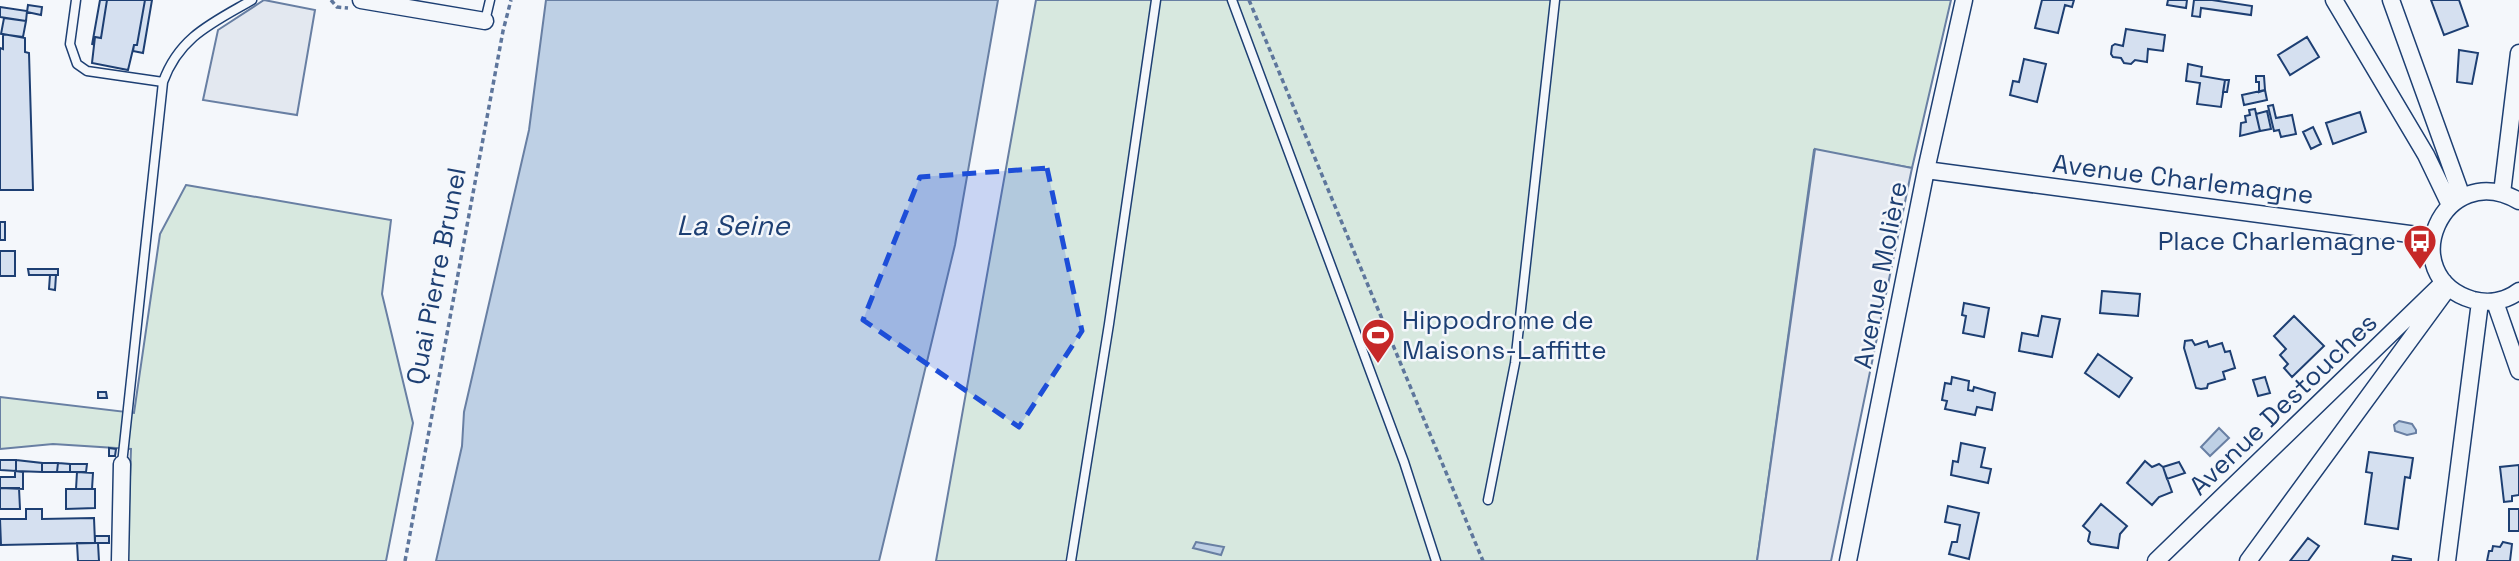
<svg xmlns="http://www.w3.org/2000/svg" width="2519" height="561" font-family="'Space Grotesk',sans-serif">
<style>
.green{fill:#d7e8df;stroke:#687fa3;stroke-width:2}
.parking{fill:#e3e8f0;stroke:#687fa3;stroke-width:2}
.water{fill:#bed0e5;stroke:#687fa3;stroke-width:2}
.building{fill:#d5e0f0;stroke:#1d3f73;stroke-width:2}
.lines{fill:none;stroke-linecap:round;stroke-linejoin:round}
.service-casing{stroke:#1d3f73;stroke-width:11}
.minor-casing{stroke:#1d3f73;stroke-width:19}
.path{stroke:#5e769c;stroke-width:3.5;stroke-dasharray:5 3.5;stroke-linecap:butt}
.service{stroke:#f4f7fb;stroke-width:8}
.minor{stroke:#f4f7fb;stroke-width:16}
.marked{fill:#1d4ed8;fill-opacity:0.2;stroke:#1d4ed8;stroke-width:5;stroke-dasharray:14 9;stroke-linejoin:round}
.labels{text-anchor:middle;stroke-width:5;stroke-linejoin:round;paint-order:stroke}
.street-label{font-size:26px;fill:#1d3f73;stroke:#f4f7fb}
.poi-label{font-size:26px;fill:#1d3f73;stroke:#f4f7fb;text-anchor:end}
.water-label{font-size:28px;font-style:italic;fill:#1d3f73;stroke:#f4f7fb}
</style>
<rect width="100%" height="100%" fill="#f4f7fb"/>
<path class="green" d="M1036,0H1951L1912,168L1814,150L1757,561H936Z
M186,185L391,220L382,294L413,423L386,561H127L131,449L53,444L0,449V397L134,413L160,234Z"/>
<path class="parking" d="M264,0L315,10L297,115L203,100L218,30Z
M1815,149L1912,168L1831,561H1757Z"/>
<path class="water" d="M546,0H998L955,245L879,561H436L462,446L464,412L529,130Z
M2399,421L2412,424L2416,430V433L2407,435L2395,431L2394,425Z
M2219,428L2229,438L2210,456L2201,447Z
M1196,542L1224,547L1221,555L1193,548Z"/>
<path class="building" d="M100,0H107L101,38L95,37L92,45Z
M107,0H145L137,45H134L128,70L92,63L95,37L101,38Z
M145,0H152L143,53L133,51L134,45H137Z
M2042,0H2074L2072,7L2065,5L2058,33L2035,28Z
M2168,0H2187L2186,8L2167,5Z
M2194,0H2212L2252,6L2251,15L2201,8L2200,17L2192,16Z
M2431,0H2459L2468,26L2444,35Z
M28,5L42,7L41,15L27,12Z
M0,7L27,11L26,21L0,17Z
M4,18L26,21L23,37L1,34Z
M2126,29L2165,35L2163,51L2148,49L2147,62L2135,60L2131,64L2124,63L2121,58L2113,57L2111,54L2112,46L2115,44L2123,46Z
M3,34L25,38V52L29,53L33,190H0V48L3,49Z
M2307,37L2319,57L2290,75L2278,55Z
M2459,50L2478,53L2472,84L2457,82Z
M2024,59L2046,64L2037,102L2010,95L2013,81L2019,82Z
M2188,64L2202,67L2201,76L2225,80L2221,107L2197,104L2200,83L2186,81Z
M2256,76H2264L2265,90L2259,92V82H2256Z
M2225,80H2229L2227,92H2223Z
M2265,90L2267,100L2244,105L2242,95Z
M2273,105L2276,118L2292,115L2296,134L2281,137L2279,130L2274,131L2268,106Z
M2255,109L2260,131L2240,136L2241,123L2246,122L2245,116L2250,115L2249,110Z
M2267,111L2271,129L2260,131L2256,114Z
M2360,112L2366,132L2333,144L2326,123Z
M2313,127L2321,144L2311,149L2303,132Z
M0,222H5V240H0Z
M0,251H15V276H0Z
M28,269H58V275H29Z
M50,275H56L55,290L49,289Z
M2102,291L2140,294L2138,316L2100,313Z
M1964,303L1989,308L1984,337L1963,333L1966,316L1962,315Z
M2042,316L2060,319L2052,357L2019,351L2022,333L2038,336Z
M2294,316L2324,346L2292,377L2284,368L2288,364L2280,355L2286,349L2274,336Z
M2192,340L2195,345L2207,341L2209,347L2222,343L2225,352L2230,351L2235,368L2223,372L2225,379L2208,384L2207,388L2201,389L2196,388L2184,348L2185,341Z
M2098,354L2132,378L2119,397L2085,373Z
M1952,377L1969,381L1968,390L1973,391L1974,387L1995,393L1992,410L1977,407L1975,415L1945,409L1947,401L1942,400L1945,383L1951,384Z
M2265,377L2270,393L2258,396L2253,380Z
M98,392H106L107,398H98Z
M1961,443L1985,448L1981,467L1991,469L1988,483L1951,475L1953,461L1958,462Z
M109,448L116,449L115,456H109Z
M2369,452L2413,458L2410,478L2405,477L2398,529L2365,524L2372,473L2366,472Z
M0,460H16V471L0,470Z
M16,460L42,463V472L16,471Z
M2145,461L2152,467L2159,464L2163,467L2172,492L2159,497L2152,505L2127,483Z
M2179,462L2185,473L2167,479L2163,467Z
M42,463H58L57,472H42Z
M58,463L70,464V472H57Z
M70,464H87L86,472H70Z
M2519,465V495L2512,496V501L2504,502L2500,467Z
M15,471L23,472V489L0,488V477H15Z
M77,472L93,473L92,489H76Z
M0,488H19L20,509H0Z
M66,489H95V508L66,509Z
M2101,504L2127,526L2120,534L2118,548L2091,544L2088,541L2090,532L2083,526Z
M1948,506L1979,513L1969,559L1949,554L1952,542H1957L1960,525L1945,522Z
M26,509H42V519L94,518L95,543L1,545L0,519H26Z
M2509,509H2519V531H2509Z
M95,536H109V543H95Z
M2308,538L2319,546L2308,561H2290Z
M2503,542L2512,544L2510,561H2487L2489,551H2492L2493,546L2500,547Z
M77,543H98L99,561H78Z
M2393,556L2411,559V561H2392Z"/>
<g class="lines">
<defs>
<path id="service" d="M76,0L70,44L77,64L87,71L163,82
M1232,0L1404,462L1436,561
M485,21L490,0
M122,464L163,82C179,37 212,23 252,0
M1488,500L1515,363L1555,0
M1071,561L1109,324L1156,0"/>
<path id="minor" d="M361,0L485,21
M2334,0L2426,155L2450,205
M2391,0L2462,197
M1926,170L2432,237
M2502,193L2519,53
M2519,201C2443,157 2392,276 2473,300C2489,304 2506,301 2519,291
M2495,302L2519,371
M120,561L122,464
M1848,561L1926,170L1964,0
M2156,561L2444,282
M2248,561L2445,292
M2447,561L2480,302"/>
</defs>
<use href="#service" class="service-casing"/>
<use href="#minor" class="minor-casing"/>
<path class="path" d="M331,0L337,7L348,8
M1249,0L1483,561
M405,561L503,31L511,0"/>
<use href="#service" class="service"/>
<use href="#minor" class="minor"/>
</g>
<path class="marked" d="M1047,168L1082,331L1019,427L863,320L920,177Z"/>
<defs>
<symbol id="bus-pin" viewBox="-11 -11 22 30"><path d="M0 17L-7.5 6A9.5 9.5 0 1 1 7.5 6Z" fill="#c62828" stroke="#f4f7fb"/><path d="M-5-6H5V4H4V6H2V4H-2V6H-4V4H-5ZM-3.5-4V0h7V-4ZM-3.5 1.2v1.5H-2V1.2ZM2 1.2v1.5H3.5V1.2Z" fill="#fff"/></symbol>
<symbol id="stadium-pin" viewBox="-11 -11 22 30"><path d="M0 17L-7.5 6A9.5 9.5 0 1 1 7.5 6Z" fill="#c62828" stroke="#f4f7fb"/><path d="M0-5a6.5 5 0 1 0 0 10a6.5 5 0 1 0 0-10ZM-3.5-1.8h7v3.6h-7Z" fill="#fff"/></symbol>
</defs>
<g fill-rule="evenodd">
<use href="#bus-pin" x="2401" y="222" width="38" height="52"/>
<use href="#stadium-pin" x="1359" y="316" width="38" height="52"/>
</g>
<g class="labels">
<g class="street-label">
<text transform="translate(2183 179) rotate(7)" y="9">Avenue Charlemagne</text>
<text transform="translate(1880 275) rotate(-79)" y="9">Avenue Molière</text>
<text transform="translate(436 276) rotate(-79)" y="9">Quai Pierre Brunel</text>
<text transform="translate(2283 404) rotate(-44)" y="9">Avenue Destouches</text>
</g>
<g class="poi-label">
<text x="2396" y="250">Place Charlemagne</text>
<text x="1402" y="329" text-anchor="start">Hippodrome de<tspan x="1402" dy="30">Maisons-Laffitte</tspan></text>
</g>
<g class="water-label">
<text x="733" y="235">La Seine</text>
</g>
</g>
</svg>
